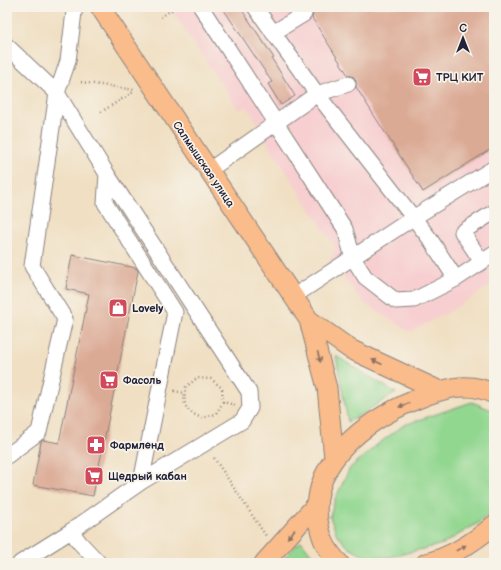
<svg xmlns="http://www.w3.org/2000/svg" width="501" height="570" font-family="'Balsamiq Sans',sans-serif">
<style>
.built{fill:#f7cfd1}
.green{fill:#92d790;stroke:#5a7c66}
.building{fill:#dbaa95}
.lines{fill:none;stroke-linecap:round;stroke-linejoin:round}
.minor-casing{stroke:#89807e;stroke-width:17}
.major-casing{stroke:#89807e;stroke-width:21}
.path{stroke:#89807e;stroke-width:2.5;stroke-dasharray:1 3;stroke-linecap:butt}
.minor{stroke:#fff;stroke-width:15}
.major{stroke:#f9bc8a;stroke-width:19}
.oneway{fill:#8e6f62}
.labels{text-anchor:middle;stroke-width:3.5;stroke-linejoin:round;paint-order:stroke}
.poi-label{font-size:11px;font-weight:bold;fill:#22223b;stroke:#f7f3e8;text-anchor:start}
.street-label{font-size:11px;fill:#22223b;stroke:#f7f3e8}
</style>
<rect width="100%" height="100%" fill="#f7f3e8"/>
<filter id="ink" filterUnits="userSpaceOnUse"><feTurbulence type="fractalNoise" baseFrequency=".025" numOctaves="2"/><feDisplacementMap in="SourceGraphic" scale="8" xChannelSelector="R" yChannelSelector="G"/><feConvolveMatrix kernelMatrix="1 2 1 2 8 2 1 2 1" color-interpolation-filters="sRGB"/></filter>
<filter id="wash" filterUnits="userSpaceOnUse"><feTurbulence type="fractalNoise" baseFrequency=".012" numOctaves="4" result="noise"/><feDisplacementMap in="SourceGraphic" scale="16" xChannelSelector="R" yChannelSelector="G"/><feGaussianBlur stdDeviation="0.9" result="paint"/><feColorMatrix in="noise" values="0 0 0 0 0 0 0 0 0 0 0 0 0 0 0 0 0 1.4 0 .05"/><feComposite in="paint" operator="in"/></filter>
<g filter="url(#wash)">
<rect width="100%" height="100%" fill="#f0dfc2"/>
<path class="built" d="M169,7H494V283L452,310L410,332L364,303L329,259L333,254L335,247L270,147L247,106L239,110Z"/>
<path class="green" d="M336,356L396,393L348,422Z
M472,402L494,411V509L480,522L443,544L390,557H366L349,548L337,535L330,517L335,499L350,468L378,444L404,425Z
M301,541L318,563H279Z"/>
<g id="blocks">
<path class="building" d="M222,7H240L274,58L272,59L295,96L281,105L268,84L272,82Z
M309,7H494V147L423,192L356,87V81L354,77L348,75L312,18L313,13Z
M72,255L136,268L138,271L93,496L33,485L41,442L43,440L59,443L89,294L66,289Z"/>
</g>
</g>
<g filter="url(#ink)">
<use href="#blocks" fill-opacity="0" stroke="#89807e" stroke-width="1"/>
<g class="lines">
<defs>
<path id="minor" d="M201,7L345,229L353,258L365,277L396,301L414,300L456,279
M255,7L317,94L430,239L456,279L494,254
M273,33L304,14
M7,46L57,93L107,174L249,392L250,408L242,421L141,482L71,531L80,543L99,563
M208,171L317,94L348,84
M107,174L105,203L175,312L141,482
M482,262L462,232L494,212
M294,296L413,218L494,168
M7,456L39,432L65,319L32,266L57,93L68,61L74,12L76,7
M20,563L71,531"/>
<path id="major" d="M100,7L309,320L327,388L334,458
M309,320L350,349L438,390
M264,563L316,505
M339,563C326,550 321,538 318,520C310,461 367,420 415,400C442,389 467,380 494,394
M426,563C451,557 474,542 494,525"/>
</defs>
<use href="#minor" class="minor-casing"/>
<use href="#major" class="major-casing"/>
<path class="path" d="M161,17L176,7
M81,82L135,90
M101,112L135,91
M174,391L185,393
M223,402L222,388L211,379L197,378L186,387C182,405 185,411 202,418L216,414L223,402L235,405
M214,458L266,536"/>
<use href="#minor" class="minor"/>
<use href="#major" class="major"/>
</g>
<defs><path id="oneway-solid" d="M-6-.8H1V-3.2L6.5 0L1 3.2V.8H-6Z"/></defs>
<g class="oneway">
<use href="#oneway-solid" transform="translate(319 357) rotate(75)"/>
<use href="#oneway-solid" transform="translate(377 362) rotate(-155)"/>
<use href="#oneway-solid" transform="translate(404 405) rotate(157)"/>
<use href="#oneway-solid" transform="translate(291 534) rotate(131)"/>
<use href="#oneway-solid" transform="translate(461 548) rotate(-29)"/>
</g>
</g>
<defs>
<symbol id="supermarket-square" viewBox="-11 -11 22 22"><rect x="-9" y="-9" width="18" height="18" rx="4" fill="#d1495b" stroke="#f7f3e8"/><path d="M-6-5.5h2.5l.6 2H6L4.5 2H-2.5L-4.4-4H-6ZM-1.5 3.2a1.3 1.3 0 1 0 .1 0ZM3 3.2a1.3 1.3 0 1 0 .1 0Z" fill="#fff"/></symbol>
<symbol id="shop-square" viewBox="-11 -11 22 22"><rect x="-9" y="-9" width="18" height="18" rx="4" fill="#d1495b" stroke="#f7f3e8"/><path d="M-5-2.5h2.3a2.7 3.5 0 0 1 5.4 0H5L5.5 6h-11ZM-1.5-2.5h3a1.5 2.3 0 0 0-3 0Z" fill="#fff"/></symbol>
<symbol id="pharmacy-square" viewBox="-11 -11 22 22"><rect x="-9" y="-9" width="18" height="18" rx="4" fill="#d1495b" stroke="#f7f3e8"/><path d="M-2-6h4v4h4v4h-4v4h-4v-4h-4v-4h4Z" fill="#fff"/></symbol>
</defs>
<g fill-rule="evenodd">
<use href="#supermarket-square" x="411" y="66" width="22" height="22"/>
<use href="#shop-square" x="107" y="297" width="22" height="22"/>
<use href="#supermarket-square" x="98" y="369" width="22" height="22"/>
<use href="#pharmacy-square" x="85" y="434" width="22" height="22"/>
<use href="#supermarket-square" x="83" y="465" width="22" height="22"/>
</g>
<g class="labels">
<g class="poi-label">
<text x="436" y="81">ТРЦ КИТ</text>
<text x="132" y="312">Lovely</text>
<text x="123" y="384">Фасоль</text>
<text x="110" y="449">Фармленд</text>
<text x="108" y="480">Щедрый кабан</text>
</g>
<g class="street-label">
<text transform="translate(204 164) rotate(56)" y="4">Салмышская улица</text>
</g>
</g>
<rect width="501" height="570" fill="none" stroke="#f7f3e8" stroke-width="24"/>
<g transform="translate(463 38)" stroke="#f7f3e8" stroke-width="3" paint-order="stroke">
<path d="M0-3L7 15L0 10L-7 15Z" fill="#22223b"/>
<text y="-6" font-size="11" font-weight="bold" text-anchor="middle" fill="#22223b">С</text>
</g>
</svg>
